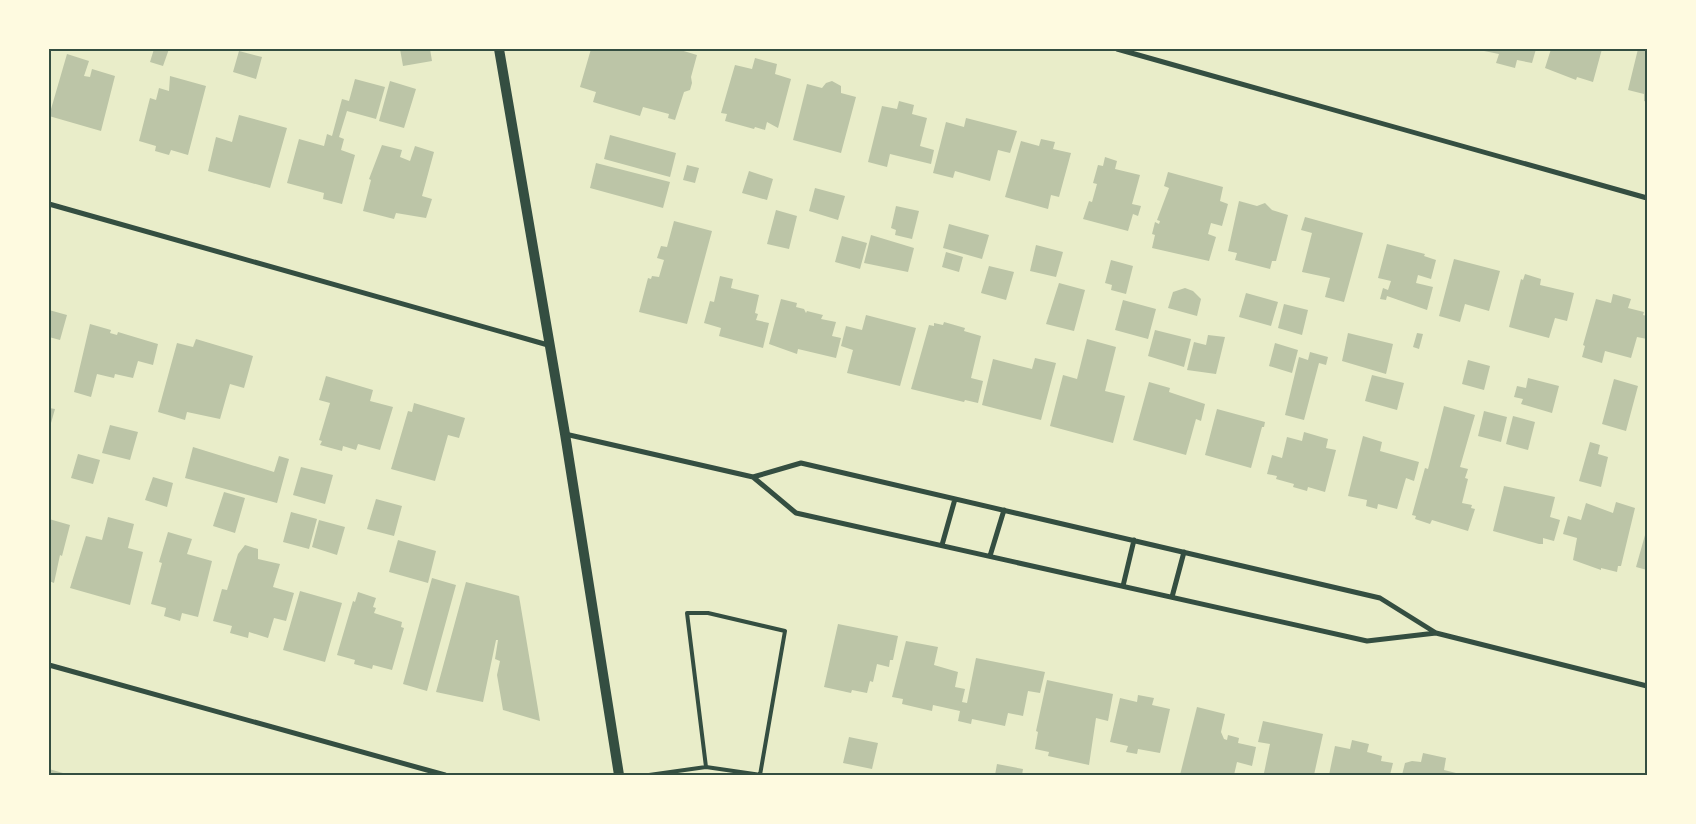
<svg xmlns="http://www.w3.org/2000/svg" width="1696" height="824" font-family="'Space Grotesk',sans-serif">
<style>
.building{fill:#bcc5a7}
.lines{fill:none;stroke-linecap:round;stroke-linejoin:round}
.service{stroke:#344e41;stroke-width:4}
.minor{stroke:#344e41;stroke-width:5}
.secondary{stroke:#344e41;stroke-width:10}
.neatline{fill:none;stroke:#344e41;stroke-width:2}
</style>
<rect width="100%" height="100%" fill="#e9edc9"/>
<path class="building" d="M154,49H169L163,66L150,62Z
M400,49H430L432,61L403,66Z
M591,49H677L697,55L691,77L692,83L690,90L684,92L675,120L668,118L669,114L643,107L640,116L593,102L596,92L580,87Z
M1484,49H1536L1532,63L1517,60L1515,68L1496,63L1499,54L1484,51Z
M1551,49H1602L1593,82L1577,77L1576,80L1545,68Z
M1638,49H1647V102L1644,101V94L1628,90Z
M239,51L262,57L256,79L233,72Z
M67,54L89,61L84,76L90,77L92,69L115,76L101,131L49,116Z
M755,58L777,64L775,74L791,79L778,128L767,122L765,130L755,127L754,129L725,121L727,114L721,113L735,65L752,69Z
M170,76L206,86L188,155L171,150L169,155L155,151L156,146L139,141L150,98L156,100L159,88L169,91Z
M355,79L385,87L376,119L347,111L339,137L344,139L341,150L355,155L342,204L323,199L324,193L287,183L299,139L324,146L327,134L332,136L342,99L349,101Z
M390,81L416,89L404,128L379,121Z
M832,81L841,86V93L856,97L841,153L793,140L807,84L822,88L826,83Z
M899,101L914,105L912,114L927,118L920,146L934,150L931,164L890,154L887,167L868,162L882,106L897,109Z
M239,115L287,128L270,188L208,171L216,137L232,142Z
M966,118L1017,131L1010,153L998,150L990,181L955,171L953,178L933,173L946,122L964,127Z
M610,135L676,153L670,177L604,159Z
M1041,139L1055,142L1053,149L1071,153L1059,197L1051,195L1048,209L1005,197L1021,141L1039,146Z
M382,145L402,150L400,157L410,161L415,146L434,152L422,196L432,199L426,218L396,213L394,219L363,211L371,180L369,179Z
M1105,157L1117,161L1115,169L1140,175L1132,204L1141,206L1138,216L1133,214L1128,231L1083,219L1089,201L1092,202L1097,184L1093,183L1098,165L1103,166Z
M596,163L670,182L663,208L590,188Z
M687,165L699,168L695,183L683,180Z
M749,171L773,179L767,200L742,193Z
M1168,172L1223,187L1220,201L1228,204L1222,226L1211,223L1208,234L1216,237L1209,261L1152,248L1155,235L1152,234L1155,222L1159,224L1160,221L1157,220L1169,188L1164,186Z
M815,188L845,196L838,220L809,211Z
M1239,201L1257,206L1265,203L1272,210L1288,215L1276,261H1272L1270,269L1235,260L1237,253L1228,251Z
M896,206L919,211L912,239L895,235L896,230L891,228Z
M776,210L797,216L789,249L767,244Z
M1305,217L1363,233L1344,302L1325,297L1330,278L1302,272L1312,233L1301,230Z
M674,221L712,231L687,324L639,312L648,278L651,279L652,276L659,277L664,260L657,258L661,246L667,247Z
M949,224L989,235L982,259L943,248Z
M871,235L914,248L908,272L864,263Z
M842,236L867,243L860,269L835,262Z
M1387,244L1425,254L1424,256L1436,260L1431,279L1418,275L1416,283L1433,287L1427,310L1387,296L1386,300L1380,299L1383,288L1388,290L1391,281L1378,278Z
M1036,245L1063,252L1056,277L1030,271Z
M946,252L963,257L959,272L942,267Z
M1454,259L1500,271L1489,311L1465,304L1460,322L1439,316Z
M1111,260L1133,266L1126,294L1111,290L1112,285L1105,283Z
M989,266L1014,272L1006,300L981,293Z
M1525,274L1541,279L1540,285L1574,293L1567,321L1555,318L1549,338L1509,327L1521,279L1523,280Z
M720,276L733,279L731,288L759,295L755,313L758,314L756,320L769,323L763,348L719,336L721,328L704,323L710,301L714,302Z
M1059,283L1085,290L1074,331L1046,324Z
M1185,288L1193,291L1201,299L1197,316L1168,308L1173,292Z
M1246,293L1278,302L1271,326L1239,317Z
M1613,294L1631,299L1628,308L1644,312L1643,315L1647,316V339L1637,337L1631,358L1605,351L1602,363L1582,357L1585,346L1583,345L1596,299L1611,303Z
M781,299L797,303L796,307L804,309L806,313L807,311L823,315L821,319L836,322L832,336L841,338L836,358L798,349L797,354L769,344Z
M1123,300L1156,309L1148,339L1115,330Z
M1284,304L1308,310L1302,335L1278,328Z
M49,310L67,315L60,340L49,337Z
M866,315L916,328L900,386L847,373L853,350L841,346L846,326L862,330Z
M944,322L965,328L964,331L981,336L971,378L983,381L978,403L965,400L964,402L911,389L929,325L934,326V323L943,325Z
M90,324L111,330L110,333L117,335L118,332L158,344L153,365L138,361L133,378L115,374L114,378L97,374L91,397L74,392Z
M1155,330L1191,339L1184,367L1148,356Z
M1348,333L1393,344L1386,374L1342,361Z
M1417,333L1423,334L1419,349L1413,347Z
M1208,335L1225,337L1216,374L1187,370L1194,342L1206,345Z
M196,339L253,356L244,388L230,384L220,419L187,412L185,420L158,412L177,343L193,347Z
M1087,339L1116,347L1105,391L1125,396L1113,443L1050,426L1063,375L1077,379Z
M1275,343L1298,350L1292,373L1269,366Z
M1310,352L1328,357L1326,365L1319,363L1304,420L1285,415L1299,357L1308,360Z
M1035,358L1056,363L1041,420L982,405L993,359L1032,369Z
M1468,360L1490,366L1484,390L1462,384Z
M1372,375L1404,383L1397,410L1365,401Z
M326,376L373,390L370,401L393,407L380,450L358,444L356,450L343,446L342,451L320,445L322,441L319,440L330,403L319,400Z
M1528,378L1559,386L1552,413L1521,404L1523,399L1514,397L1517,386L1526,388Z
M1614,379L1638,386L1626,431L1602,424Z
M1149,382L1170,388L1169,392L1205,404L1201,421L1196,419L1186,455L1133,440Z
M414,403L465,418L459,438L448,435L435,481L391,469L408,411L412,412Z
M1444,406L1475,415L1460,467L1468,469L1465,478L1468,479L1462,503L1472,505L1471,508L1475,509L1468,531L1432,520L1430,524L1415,519L1416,516L1412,515L1425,468L1428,469Z
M49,408L55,409L49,430Z
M1217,409L1265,422L1264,427H1262L1251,468L1205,455Z
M1484,411L1507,417L1501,442L1478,436Z
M1513,416L1535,422L1528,450L1506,444Z
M110,425L138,432L130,460L102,453Z
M1304,432L1328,439L1326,448L1336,450L1325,492L1308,487L1307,491L1293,487L1294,484L1276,479L1277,476L1267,474L1272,455L1282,458L1287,437L1302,441Z
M1363,436L1382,442L1380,451L1419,462L1414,481L1406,478L1397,509L1378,504L1377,509L1366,506L1367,500L1348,496Z
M1590,442L1600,445L1598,454L1608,457L1601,487L1579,481Z
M193,447L274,472L279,456L289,459L277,503L185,478Z
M78,454L100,460L93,484L71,478Z
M301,467L333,475L325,504L293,495Z
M153,477L173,483L167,507L145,500Z
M1504,486L1555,497L1550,517L1560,520L1554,541L1543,538V544H1539L1493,531Z
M224,492L245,498L235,533L213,526Z
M376,499L402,506L394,536L367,529Z
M1616,502L1635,508L1621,566H1618L1617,572L1601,568V570L1573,560L1577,538L1563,534L1568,516L1581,520L1586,503L1613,513Z
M291,512L317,519L309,549L283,542Z
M108,517L134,524L128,548L143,552L130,605L70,588L86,536L102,540Z
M49,519L70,525L62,556L60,555L54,583L49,581Z
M319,520L345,527L337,555L312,547Z
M1647,528V570L1636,567Z
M168,532L192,539L187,554L212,561L198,617L182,613L180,621L164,616L166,608L151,604L162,563L159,562Z
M398,540L436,551L428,583L389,572Z
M245,545L258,549V559L280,564L273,587L294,593L286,621L274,618L268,638L249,632L248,638L230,633L232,626L213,621L222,589L227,590L238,554Z
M432,578L456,585L427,691L403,684Z
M466,582L519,596L540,721L503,710L497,675L500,661L495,659L498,640H496L483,702L436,692Z
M300,591L342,603L325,662L283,650Z
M358,592L376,598L373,607L376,608L374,613L402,622L401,627L404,628L392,670L373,665L372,669L354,664L355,660L337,655L353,601L355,602Z
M838,624L898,636L893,660H890L889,667L877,664L873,682L870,681L867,693L852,690L851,693L824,687Z
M906,641L938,647L934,665L958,672L955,687L965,689L962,702L967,703L976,658L1045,672L1040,693L1028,691L1023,716L1008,713L1005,726L972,719L971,724L958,721L960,711L933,705L932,711L902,704L903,699L892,697Z
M1047,680L1113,694L1108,721L1096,718L1089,765L1048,756L1049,752L1035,749L1038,732L1036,731Z
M1138,695L1154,698L1152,705L1170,709L1160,753L1138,749L1137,754L1126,752L1128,746L1110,742L1120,698L1137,702Z
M1197,707L1225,714L1221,732L1224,739L1227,740L1228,735L1239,738L1238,743L1256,747L1252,766L1237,762L1234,775H1180Z
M1263,721L1323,734L1314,775L1264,773L1270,744L1258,742Z
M849,737L878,743L872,769L843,763Z
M1352,740L1369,744L1367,752L1382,756L1381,761L1393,763L1390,775H1329L1335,746L1350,749Z
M1423,753L1446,758L1444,770L1464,775H1402L1405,763L1412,761L1421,762Z
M997,764L1023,769L1022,775H995Z
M49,769L70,775H49Z"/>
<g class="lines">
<path class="service" d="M649,775L706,767
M760,775L785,631L708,613H687L706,767L761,775"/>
<path class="minor" d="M1117,49L1647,198
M49,204L548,345
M565,434L753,477L796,513L1367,641L1436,633
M753,477L801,463L1380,598L1436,633L1647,686
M942,545L955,499
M990,556L1004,510
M1123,586L1134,540
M1172,597L1184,552
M49,665L445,775"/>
<path class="secondary" d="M499,49L565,434L619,775"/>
</g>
<rect width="1696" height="824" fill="none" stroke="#fefae0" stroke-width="100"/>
<rect x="50" y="50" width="1596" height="724" class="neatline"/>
</svg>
